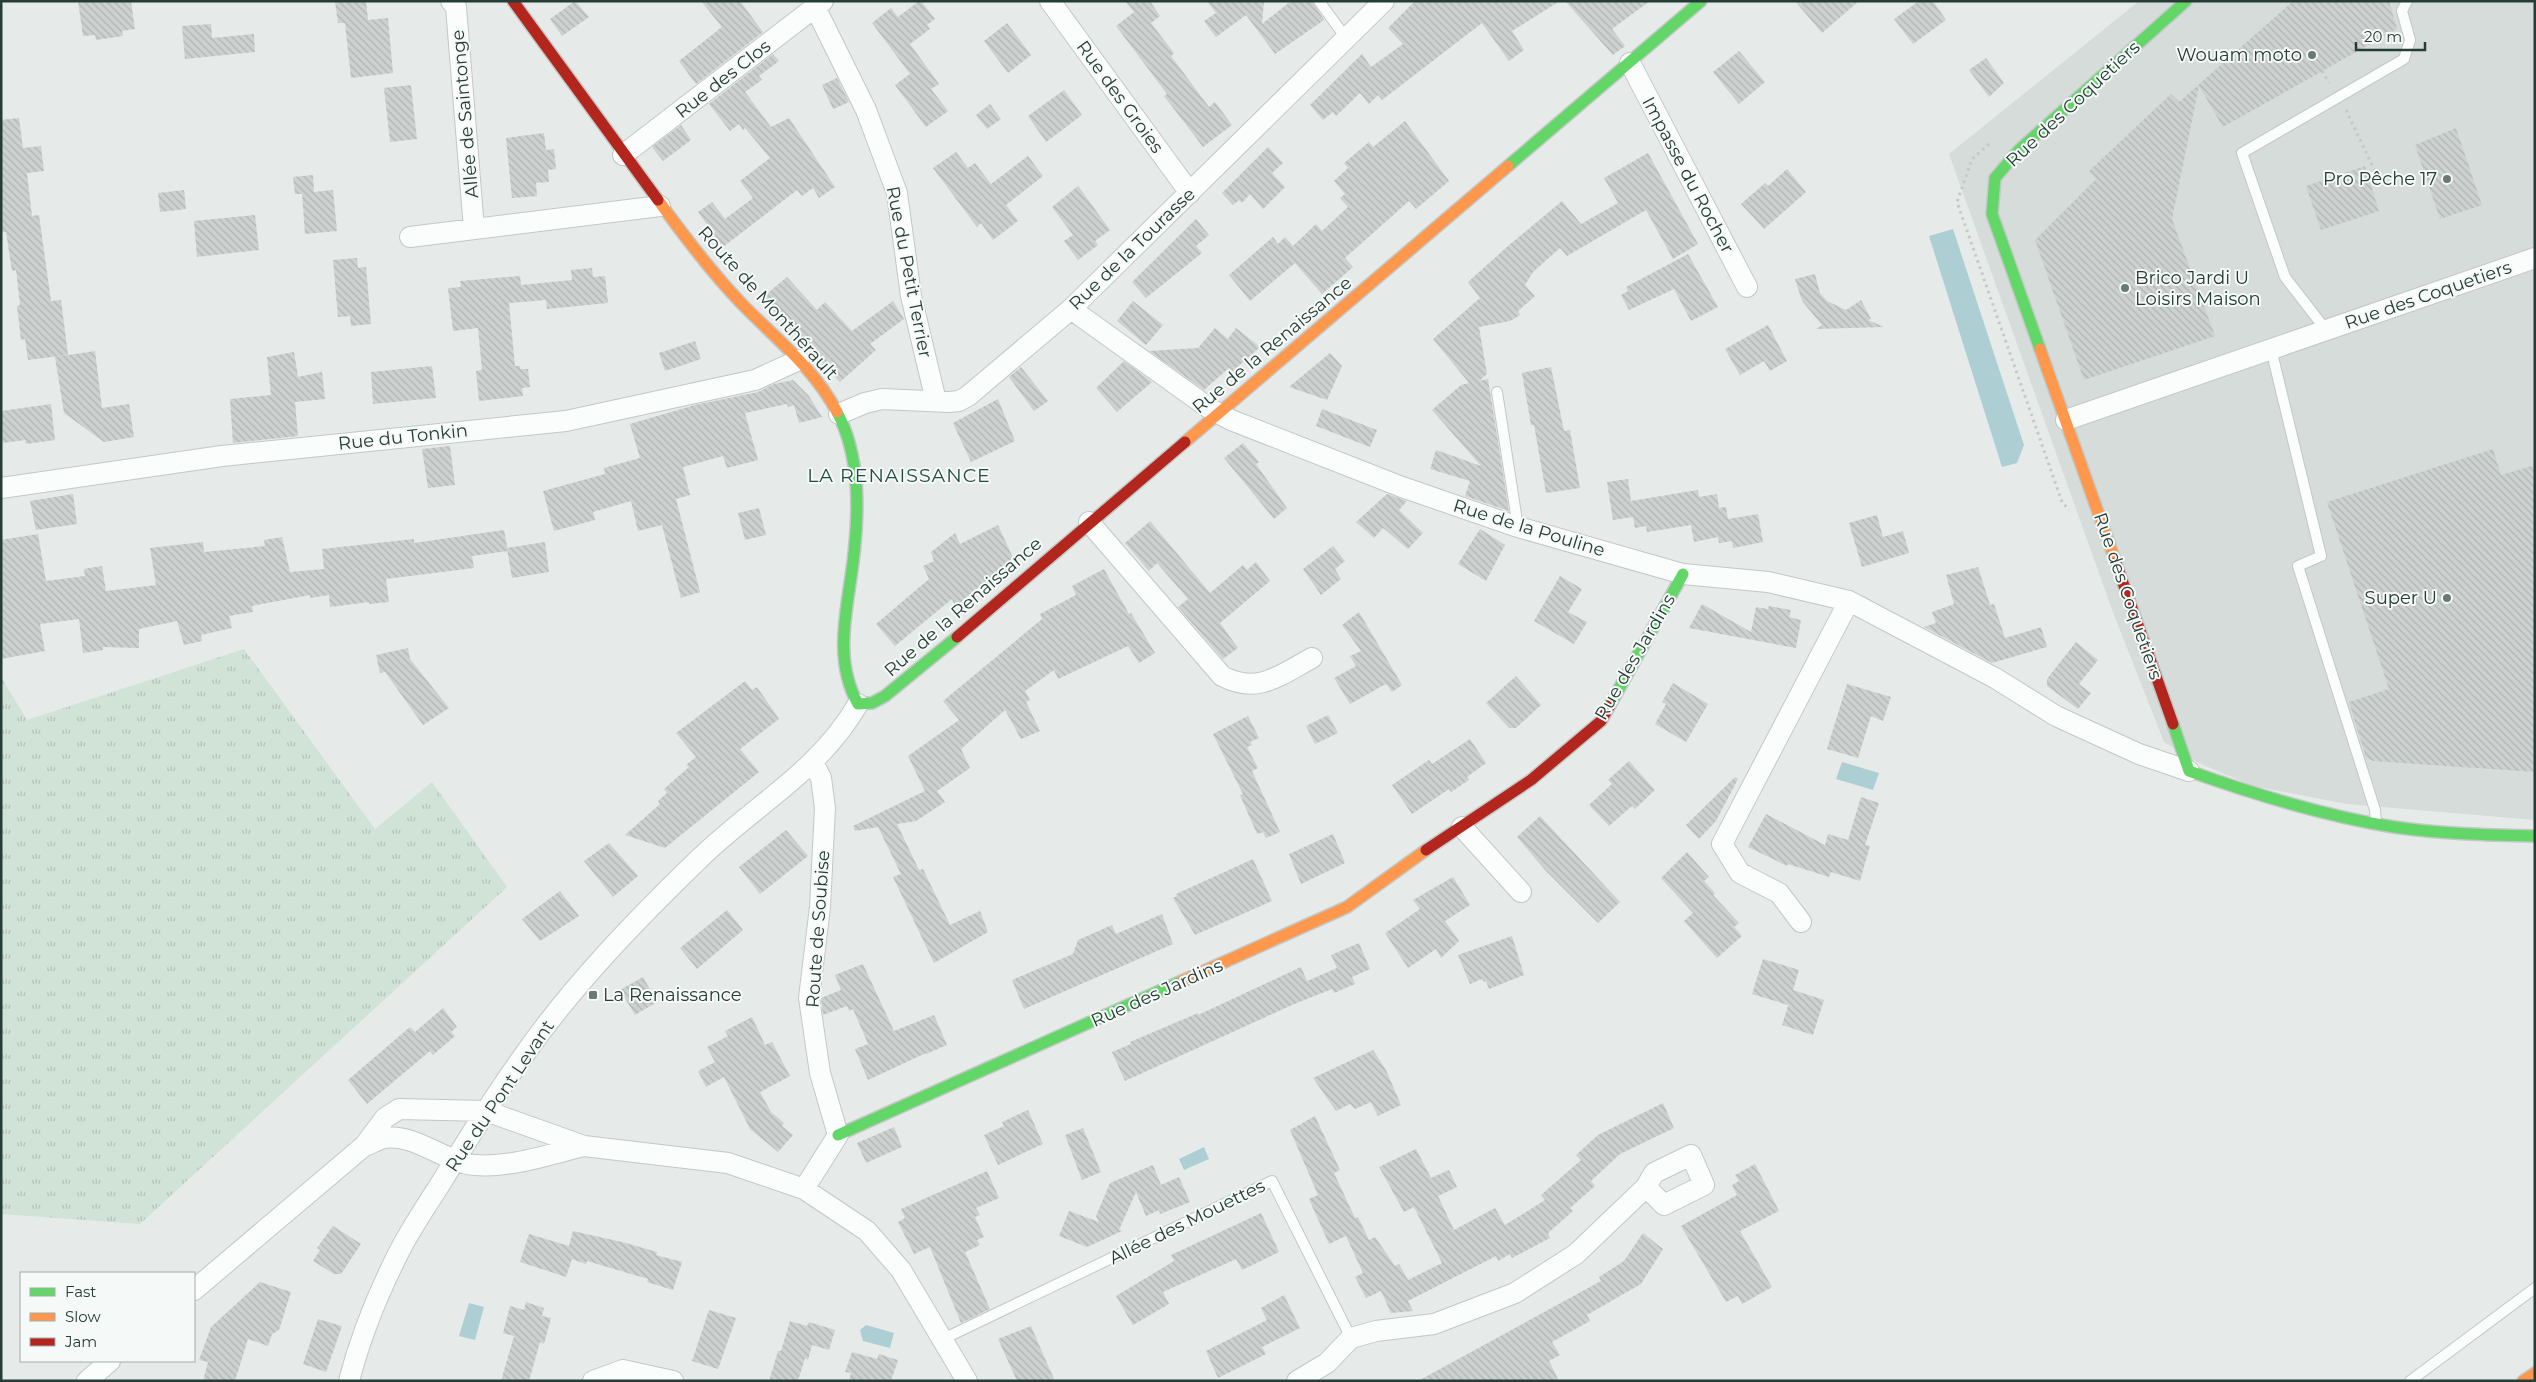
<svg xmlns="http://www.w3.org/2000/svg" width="2536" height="1382" font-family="Montserrat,sans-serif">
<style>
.built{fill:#d5dcd9}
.grass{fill:url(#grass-tufts)}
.water{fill:#adced3}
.building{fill:url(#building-back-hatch)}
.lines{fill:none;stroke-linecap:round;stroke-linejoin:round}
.lane-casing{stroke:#c3c8c6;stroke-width:12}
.street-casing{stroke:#c3c8c6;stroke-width:22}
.fast-casing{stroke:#c2c8c6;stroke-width:14}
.slow-casing{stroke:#c2c8c6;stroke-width:14}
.jam-casing{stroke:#c2c8c6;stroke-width:14}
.path{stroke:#c3cac7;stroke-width:3;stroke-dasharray:2.5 4;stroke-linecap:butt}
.lane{stroke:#fbfcfc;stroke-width:10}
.street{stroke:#fbfcfc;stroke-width:20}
.fast{stroke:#63d668;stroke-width:11}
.slow{stroke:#ff974d;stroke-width:11}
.jam{stroke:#b3261e;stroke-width:11}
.poi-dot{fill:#697975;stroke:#f5f9f7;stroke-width:2}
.labels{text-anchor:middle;stroke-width:4;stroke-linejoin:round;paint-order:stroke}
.poi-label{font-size:18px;fill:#263c36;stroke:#f5f9f7;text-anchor:end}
.street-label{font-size:18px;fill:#263c36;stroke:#f5f9f7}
.neighbourhood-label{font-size:19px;letter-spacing:1px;fill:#244c42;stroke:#f5f9f7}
</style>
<defs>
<pattern id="grass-tufts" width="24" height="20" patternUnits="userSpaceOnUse" patternTransform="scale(1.25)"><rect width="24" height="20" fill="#d1e2d6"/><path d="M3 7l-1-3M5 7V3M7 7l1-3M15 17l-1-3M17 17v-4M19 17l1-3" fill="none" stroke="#b3c3b8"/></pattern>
<pattern id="building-back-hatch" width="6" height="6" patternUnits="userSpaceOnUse" patternTransform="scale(1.25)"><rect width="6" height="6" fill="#cdd2d0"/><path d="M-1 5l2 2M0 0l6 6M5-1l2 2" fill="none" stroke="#b0b5b3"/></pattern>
</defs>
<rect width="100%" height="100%" fill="#e6ebe9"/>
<path class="built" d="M2139,1H2535V820L2347,804L2253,786L2201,764L2164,742L2114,615L1949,154Z"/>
<path class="grass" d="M244,649L375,829L432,782L507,887L140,1224L1,1214V677L27,720Z"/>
<path class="water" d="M1953,229L2024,445L2017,463L2002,467L1929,236Z
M1842,762L1879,773L1873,790L1836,779Z
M1204,1147L1209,1159L1184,1170L1179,1159Z
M469,1303L484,1307L475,1340L459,1336Z
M866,1325L894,1333L890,1348L863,1341L860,1330Z"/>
<path class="building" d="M78,1H131L135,29L122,31L123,36L96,40L95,35L83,36Z
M335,1H366L368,20L388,18L393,73L351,78L345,23H338Z
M575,1L589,17L562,36L550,19Z
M701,1H740L763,32L696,84L679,61L722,27Z
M919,1H921L935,19L927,25L930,29L910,44L939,84L931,89L948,111L926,127L895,85L910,74L872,23L891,8L898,17Z
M1125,1H1150L1160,16L1151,23L1174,53L1171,56L1209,107L1215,102L1232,125L1203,147L1164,96L1167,94L1116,26L1134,12Z
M1207,1H1264L1262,24L1291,1H1312L1324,20L1275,54L1246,15L1216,37L1204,21L1216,13Z
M1415,1H1560L1512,31L1524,50L1509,61L1482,23L1382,100L1378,95L1369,104L1360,93L1336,116L1333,112L1323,120L1310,105L1362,54L1371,67L1403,44L1388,28Z
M1565,1H1650L1612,29L1625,46L1613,55Z
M1795,1H1859L1822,33Z
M1919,1H1933L1946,20L1913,44L1894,19Z
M2293,1H2389L2397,29L2223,127L2199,86L2172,219L2215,336L2084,380L2035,240L2096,179L2089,171L2171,94L2179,102Z
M1007,23L1031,55L1008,73L984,41Z
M211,24L212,38L254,34L255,52L185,59L182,26Z
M1739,51L1765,82L1739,104L1713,72Z
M773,54L779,61L759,76L762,80L745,92L771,127L789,118L835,187L819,198L813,188L802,196L797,190L723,247L698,212L712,202L725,219L753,198L740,181L770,158L745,128L743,130L739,124L730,131L709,104Z
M1986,58L2004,83L1989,97L1969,70Z
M837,78L849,102L833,109L822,85Z
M411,85L417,139L390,142L384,88Z
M1064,90L1082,115L1046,142L1028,116Z
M990,104L1001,119L987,129L976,115Z
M19,118L23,148L41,146L44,171L27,173L32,216L39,215L51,301L61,300L68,355L28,360L25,339L21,340L17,306L20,305L16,270L12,271L6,232H1V120Z
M1405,121L1449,181L1416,209L1409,201L1345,258L1353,267L1322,294L1295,263L1250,301L1229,275L1273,237L1278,244L1285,237L1293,246L1316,224L1322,231L1348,207L1340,198L1345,194L1334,181L1348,168L1344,163L1369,142L1373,147Z
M681,125L691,140L663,161L652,147Z
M2456,128L2482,205L2440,219L2415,145Z
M544,133L546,150L554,149L556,169L548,170L549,182L536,183L537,196L512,198L506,138Z
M1268,147L1283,163L1272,173L1285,187L1263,209L1250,194L1242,203L1239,200L1233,205L1222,193Z
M956,152L968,168L975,163L991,184L1028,156L1043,176L1006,205L1018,221L993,240L981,223L977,227L933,168Z
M1648,153L1698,244L1673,259L1646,210L1567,256L1560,248L1533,272L1525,285L1535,296L1518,311L1520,315L1510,321L1479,327L1487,374L1479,381L1488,379L1509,511L1465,496L1470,481L1430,469L1436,450L1481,466L1432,410L1461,385L1469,383L1433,339L1480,298L1468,282L1508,246L1562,201L1581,224L1618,203L1604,178Z
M2365,166L2379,211L2321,230L2306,186Z
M1787,169L1806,192L1764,229L1741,204L1765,183L1768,186Z
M313,175L314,192L333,190L337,231L305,234L302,194H295L293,177Z
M1078,186L1110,230L1095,241L1098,245L1078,260L1064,241L1073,235L1052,207Z
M184,190L186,209L160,212L158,193Z
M255,215L259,250L197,257L194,221Z
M1196,219L1209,235L1196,246L1202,253L1146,298L1132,282Z
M1688,254L1718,307L1691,321L1674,289L1629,310L1621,295L1628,291L1626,287Z
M357,258L358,268L366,267L371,324L351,326L350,316L338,317L333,260Z
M592,268L593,277L605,276L608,303L547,309L546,300L509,303L515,366H520V369H528L530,387L522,388L523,396L479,401L476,371L482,370L478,328L453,331L448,288L461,287L460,281L520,276L521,285L572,280L571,270Z
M1815,274L1820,293L1827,301L1846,310L1861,300L1871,319L1868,320L1884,327L1816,329L1822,325L1802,301L1795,279Z
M787,277L817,310L825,302L852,331L893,301L904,319L870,344L876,350L840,382L762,298Z
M1133,301L1163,325L1146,345L1117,321Z
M1768,325L1787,361L1770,371L1764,361L1740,375L1725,349Z
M1215,328L1228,339L1236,328L1260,347L1233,371L1229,368L1204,390L1149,351L1198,348Z
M695,341L701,359L665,371L659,353Z
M95,351L102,408L129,404L134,437L104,442L64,413L55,357Z
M294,352L298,377L322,372L325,399L295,402L298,436L233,443L230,399L271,395L267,357Z
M1330,353L1342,366L1327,400L1289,387Z
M1124,361L1152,382L1117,412L1096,388Z
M432,366L436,398L373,404L371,372Z
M1021,367L1048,401L1034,411L1009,377Z
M1551,367L1564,431L1570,430L1580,488L1546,493L1534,425H1531L1522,373Z
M793,380L809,396L822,417L799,423L794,405L788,407L787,404L745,413L758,460L727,468L723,456L683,467L690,495L676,499L700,592L681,598L662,525L638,531L631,501L593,512L595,520L554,531L543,491L605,474L604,468L640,458L630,424L695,405L758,392L774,384Z
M998,399L1015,441L971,462L953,423Z
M51,404L55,440L26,444L25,440L3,443L1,411Z
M1322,409L1377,430L1370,447L1316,426Z
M1243,443L1259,462L1256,464L1287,508L1274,519L1224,458Z
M450,446L455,485L428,488L422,449Z
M2493,449L2501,475L2535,465V772L2373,761L2366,757L2349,702L2389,689L2327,502Z
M1628,479L1631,501L1698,490L1699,497L1717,494L1719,508L1726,507L1728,519L1758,514L1763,542L1733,548L1732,541L1719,543L1718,537L1694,542L1691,525L1647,532L1646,526L1635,528L1633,517L1613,520L1607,482Z
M73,494L77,524L36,530L30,501Z
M1387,494L1407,501L1399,510L1423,533L1408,549L1383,528L1374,538L1356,522Z
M759,508L766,535L745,540L738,513Z
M1877,515L1883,537L1903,531L1909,553L1862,567L1849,523Z
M1150,521L1210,593L1243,565L1247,570L1256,562L1270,581L1220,623L1238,648L1223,659L1178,607L1188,599L1157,563L1149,571L1125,543Z
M998,525L1013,558L955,607L952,599L895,646L876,624L929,579L923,566L934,561L931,552L955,533L960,544Z
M1480,529L1505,545L1486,581L1458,564Z
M504,530L508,551L472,556L474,568L386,579L389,602L369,604V602L330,607L329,595L310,598V595L252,606L253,612L229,616L232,628L201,635L202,641L184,645L177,621L139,629V648L103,647V650L83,653L79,619L40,624L45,651L1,659V540L38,534L46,581L85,576L84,569L102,566L106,591L156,585L150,548L203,542L204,552L265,546L264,540L282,537L290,572L324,569L322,549L414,539V543Z
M545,542L549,572L512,578L507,548Z
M1333,546L1345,561L1335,569L1341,579L1321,595L1303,569Z
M1978,567L1990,605L1994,604L2005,638L2041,627L2047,647L1992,663L1924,627L1936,623L1932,612L1954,604L1946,575Z
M1104,569L1129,614L1131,613L1155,653L1139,663L1128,646L1058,679L1054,670L1025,691L1030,700L1026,702L1040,731L1021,739L1005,710L961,749L970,768L937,791L945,802L916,821L897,824L919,870L923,869L950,925L980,911L988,932L934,963L893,877L901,874L878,827L855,831L853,826L925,791L908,756L959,720L943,701L1042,619L1040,614L1076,595L1072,586Z
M1560,576L1582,589L1568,612L1587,622L1574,644L1534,621Z
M1702,604L1751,632L1756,607L1768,609L1769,606L1791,610L1789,617L1801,620L1796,648L1689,628Z
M1359,612L1402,685L1392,692L1386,684L1350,704L1334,678L1356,666L1350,656L1361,651L1342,625Z
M2076,642L2098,660L2079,684L2091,693L2078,709L2047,686V679Z
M408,648L410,659L449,708L423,725L385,672L380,673L376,655Z
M1516,676L1541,705L1516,728H1509L1486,703Z
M745,681L752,690L757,687L779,719L740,749L759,772L665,848L625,835L660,804L658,801L667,793L664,789L689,767L686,765L696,757L676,733Z
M1673,683L1708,704L1686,742L1655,724L1666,704L1662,702Z
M1847,684L1891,697L1883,721L1871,716L1858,758L1827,749Z
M1328,715L1338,733L1315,744L1306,726Z
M1248,716L1259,738L1250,742L1252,745L1247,747L1258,768L1252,771L1280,832L1266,838L1263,832L1257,834L1240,795L1243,794L1213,734Z
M1470,739L1486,763L1467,777L1469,780L1451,792L1449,789L1412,814L1392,785L1429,760L1432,764Z
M1629,761L1655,790L1635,809L1632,806L1609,826L1589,805L1612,784L1608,780Z
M1735,777L1738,779L1716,821L1699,839L1686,825Z
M1861,797L1879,803L1865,845L1870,846L1860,881L1831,872L1829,877L1788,864L1787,866L1748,847L1766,814L1825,845L1828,834L1848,840Z
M1540,816L1620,902L1598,923L1545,870L1517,837Z
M786,830L808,856L760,894L739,867Z
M1333,834L1345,863L1301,884L1289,854Z
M609,843L638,876L613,897L584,861Z
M1687,852L1709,877L1704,881L1715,893L1713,895L1739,923L1734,927L1742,936L1717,958L1684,921L1693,913L1661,878Z
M1253,859L1272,901L1195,935L1173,898L1177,896L1176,894Z
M1453,877L1470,905L1445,921L1459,941L1441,958L1436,949L1408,968L1385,933L1420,909L1413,900Z
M560,891L579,916L540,941L522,919Z
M727,910L743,930L697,969L680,948Z
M1162,914L1173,944L1024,1009L1012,980L1073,954L1078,940L1112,925L1116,934Z
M1512,936L1524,975L1489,989L1486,981L1484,982L1482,979L1470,984L1458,955Z
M1359,943L1370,969L1352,977L1355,984L1334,993L1332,989L1292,1005L1125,1081L1112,1052L1131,1044L1130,1042L1198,1013V1015L1301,967L1307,981L1337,968L1331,955Z
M1763,959L1799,970L1793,990L1824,1000L1813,1035L1782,1025L1789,1003L1788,1005L1752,994Z
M863,964L894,1031L934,1015L947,1045L926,1054V1053L868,1080L855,1049L868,1044L853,1009L849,1011L847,1006L823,1015L821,998L841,990L835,975Z
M643,977L657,1002L635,1015L620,990Z
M443,1008L457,1027L451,1032L455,1036L433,1055L430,1051L367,1104L348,1080L410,1027L415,1032Z
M752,1017L765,1045L772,1042L790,1076L760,1092L771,1112L784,1123L782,1126L793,1135L778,1152L750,1129L724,1077L706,1087L698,1071L715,1062L707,1047L728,1036L725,1031Z
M1373,1050L1386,1070L1401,1105L1378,1116L1371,1102L1355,1109L1350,1104L1336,1111L1313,1078Z
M1663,1103L1674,1128L1620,1154L1591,1181L1595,1186L1570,1208L1573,1211L1548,1233L1550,1238L1512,1258L1510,1254L1498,1261L1496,1256L1408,1301L1413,1311L1391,1313L1381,1291L1366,1298L1355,1277L1363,1273L1346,1236L1329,1244L1309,1199L1318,1195L1290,1130L1315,1116L1340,1170L1334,1173L1355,1218L1358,1217L1369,1240L1375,1237L1395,1266L1399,1264L1408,1280L1442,1263L1414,1207L1404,1212L1379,1167L1416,1149L1431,1178L1449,1170L1457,1187L1438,1196L1454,1230L1495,1208L1505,1225L1545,1200L1541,1195L1581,1160L1576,1155L1598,1135Z
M1028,1110L1043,1144L998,1165L984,1135L1004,1126L1002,1122Z
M894,1127L902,1147L866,1163L857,1143Z
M1083,1128L1101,1172L1082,1180L1065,1135Z
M1755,1164L1779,1211L1740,1231L1772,1287L1742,1304L1738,1296L1726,1302L1681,1226L1737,1195L1732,1185L1739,1181L1735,1175Z
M1153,1165L1161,1185L1179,1177L1190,1202L1160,1214L1159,1210L1146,1216L1136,1192L1119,1230L1122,1231L1087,1247L1059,1236L1069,1211L1099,1222L1096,1216L1110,1183Z
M987,1171L999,1198L976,1208L980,1215L975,1217L984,1237L977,1240L980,1245L965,1252L990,1309L961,1323L930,1247L914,1254L898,1222L905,1218L901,1209Z
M1261,1213L1279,1252L1242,1270L1236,1259L1163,1292L1169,1304L1133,1325L1116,1296L1174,1261L1171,1255Z
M333,1226L361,1244L341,1274H334L313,1261L320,1250L317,1248Z
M573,1231L626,1243L657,1252L656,1255L682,1262L673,1290L647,1282L648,1279L587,1261L586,1264L572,1259L566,1277L520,1262L529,1234L569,1246Z
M1643,1233L1663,1249L1641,1284L1587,1315L1590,1321L1552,1342L1560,1355L1549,1361L1559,1381H1418L1601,1281L1599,1277L1624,1261Z
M260,1282L291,1292L279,1330L272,1334L268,1346L248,1339L235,1381H203L208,1362L199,1360L211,1327Z
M1284,1295L1300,1328L1262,1347L1266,1354L1218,1378L1206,1351L1267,1320L1261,1308Z
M526,1302L544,1308L542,1316L551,1318L544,1344L540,1342L529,1381H501L514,1336L503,1333L510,1306L524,1310Z
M709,1310L736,1318L718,1369L692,1361Z
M318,1319L342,1326L326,1372L303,1364Z
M790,1321L807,1326L809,1322L835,1330L829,1350L812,1345L808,1360L805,1358L798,1381H769L778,1351H781Z
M1031,1326L1043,1354L1055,1381H1017L998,1339Z
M852,1352L877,1359L879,1354L898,1360L891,1381H849L851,1373L845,1372Z"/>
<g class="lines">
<defs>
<path id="lane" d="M1319,1L1346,38
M2326,330L2285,277L2242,153L2404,59L2410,40L2402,11L2407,1
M2271,349L2321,556L2298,566L2375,810L2376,823
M1497,392L1518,527
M943,1339L1272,1181L1351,1338
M2410,1381L2535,1288"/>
<path id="street" d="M451,1L456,7L474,229
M1050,1L1190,193
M815,7L866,110L897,193L911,296L936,401
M1630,63L1747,287
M623,155L823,1
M410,237L660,206
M1071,309L1209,408L1231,420L1402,487L1518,527L1683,574L1768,582L1849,601L1995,678L2056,716L2139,754L2189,771
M839,414L865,403L882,399L949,402L959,401L968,396L1071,309L1384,1
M2066,420L2535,258
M1,488L222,456L566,421L755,380L799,360
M1089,522L1222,676C1258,695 1280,675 1312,658
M1462,827L1521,892
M1801,922L1779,893L1740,873L1722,844L1849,601
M364,1146C371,1144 378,1139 385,1138C415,1133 446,1163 475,1165C511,1168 550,1154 584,1146
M804,1189L838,1135L820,1073L809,998L820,907L825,808L821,778L813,762
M194,1290L364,1146L385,1118L399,1109L486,1111L584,1146L728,1163L804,1189L867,1231L901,1270L967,1381
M87,1381L110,1361
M349,1381C360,1338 377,1296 397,1256C410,1229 428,1204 444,1178C469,1137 495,1095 524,1055C574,984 636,920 699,859C754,805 818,773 858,704
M593,1381L623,1370L673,1381
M1297,1381L1327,1363L1351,1338L1376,1331L1434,1324L1515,1293L1576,1254L1646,1187L1654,1173L1691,1155L1704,1185L1664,1205L1646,1187"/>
<path id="fast" d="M1508,166L1701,1
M2040,349L1992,214L1995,178L2019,150L2186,1
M837,412C861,457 859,514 853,562C847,611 833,659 858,704L872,703L885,696L957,637
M1610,705L1683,574
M2173,724L2189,771C2256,795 2324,816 2394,827C2441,834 2488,835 2535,836
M838,1135L1182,981"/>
<path id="slow" d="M658,200C684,236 711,272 742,304C775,338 815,369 837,412
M2040,349L2116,563
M1185,442L1508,166
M1182,981L1347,907L1426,850
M2523,1381L2535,1373"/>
<path id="jam" d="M513,1L658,200
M2116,563L2173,724
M957,637L1185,442
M1426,850L1531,780L1601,721L1610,705"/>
</defs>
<use href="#lane" class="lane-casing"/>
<use href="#street" class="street-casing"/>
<use href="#fast" class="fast-casing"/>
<use href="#slow" class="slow-casing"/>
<use href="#jam" class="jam-casing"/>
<path class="path" d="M2322,71L2329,83
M2346,110L2381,184
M1989,144L1972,159L1957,202L2062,502L2069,510"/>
<use href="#lane" class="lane"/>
<use href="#street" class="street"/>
<use href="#fast" class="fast"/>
<use href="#slow" class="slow"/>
<use href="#jam" class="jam"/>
</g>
<g class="poi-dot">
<circle cx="2312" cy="55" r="5"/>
<circle cx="2447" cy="179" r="5"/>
<circle cx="2125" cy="288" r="5"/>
<circle cx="2447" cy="598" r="5"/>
<rect x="588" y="990" width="10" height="10" rx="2.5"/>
</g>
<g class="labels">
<g class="poi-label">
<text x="2302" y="61">Wouam moto</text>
<text x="2437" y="185">Pro Pêche 17</text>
<text x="2135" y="284" text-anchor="start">Brico Jardi U<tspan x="2135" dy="21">Loisirs Maison</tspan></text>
<text x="2437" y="604">Super U</text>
<text x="603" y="1001" text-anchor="start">La Renaissance</text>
</g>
<g class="street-label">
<text transform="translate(723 79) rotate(-38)" y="6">Rue des Clos</text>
<text transform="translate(1120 97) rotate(54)" y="6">Rue des Groies</text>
<text transform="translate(2073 104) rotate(-43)" y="6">Rue des Coquetiers</text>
<text transform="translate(465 114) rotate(-95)" y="6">Allée de Saintonge</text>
<text transform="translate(1688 175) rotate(62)" y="6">Impasse du Rocher</text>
<text transform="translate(1132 249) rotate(-44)" y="6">Rue de la Tourasse</text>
<text transform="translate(909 272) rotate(79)" y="6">Rue du Petit Terrier</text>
<text transform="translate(2428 295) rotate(-19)" y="6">Rue des Coquetiers</text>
<text transform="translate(768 303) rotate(48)" y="6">Route de Monthérault</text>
<text transform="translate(1272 345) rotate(-40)" y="6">Rue de la Renaissance</text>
<text transform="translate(403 437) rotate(-6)" y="6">Rue du Tonkin</text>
<text transform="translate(1529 528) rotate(17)" y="6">Rue de la Pouline</text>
<text transform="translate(2128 596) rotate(71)" y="6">Rue des Coquetiers</text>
<text transform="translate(963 607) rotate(-41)" y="6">Rue de la Renaissance</text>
<text transform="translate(1635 657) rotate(-60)" y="6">Rue des Jardins</text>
<text transform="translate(818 929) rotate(-86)" y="6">Route de Soubise</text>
<text transform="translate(1157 993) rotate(-24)" y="6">Rue des Jardins</text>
<text transform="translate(500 1096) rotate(-56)" y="6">Rue du Pont Levant</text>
<text transform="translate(1187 1222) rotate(-26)" y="6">Allée des Mouettes</text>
</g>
<g class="neighbourhood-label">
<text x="899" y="482">LA RENAISSANCE</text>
</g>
</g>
<rect width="2536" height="1382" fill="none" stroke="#263c36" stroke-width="5"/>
<rect x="20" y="1272" width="175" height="90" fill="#f5f9f7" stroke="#a2adaa"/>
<rect x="30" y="1288" width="25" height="8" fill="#63d668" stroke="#a2adaa"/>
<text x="65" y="1297" font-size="15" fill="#263c36">Fast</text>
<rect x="30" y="1313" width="25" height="8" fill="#ff974d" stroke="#a2adaa"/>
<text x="65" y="1322" font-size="15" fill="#263c36">Slow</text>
<rect x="30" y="1338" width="25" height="8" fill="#b3261e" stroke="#a2adaa"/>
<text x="65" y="1347" font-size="15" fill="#263c36">Jam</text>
<path d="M2356 42v8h69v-8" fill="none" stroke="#263c36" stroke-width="2.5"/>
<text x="2364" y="42" font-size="15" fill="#263c36" stroke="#f5f9f7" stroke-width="4" paint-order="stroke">20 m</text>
</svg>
